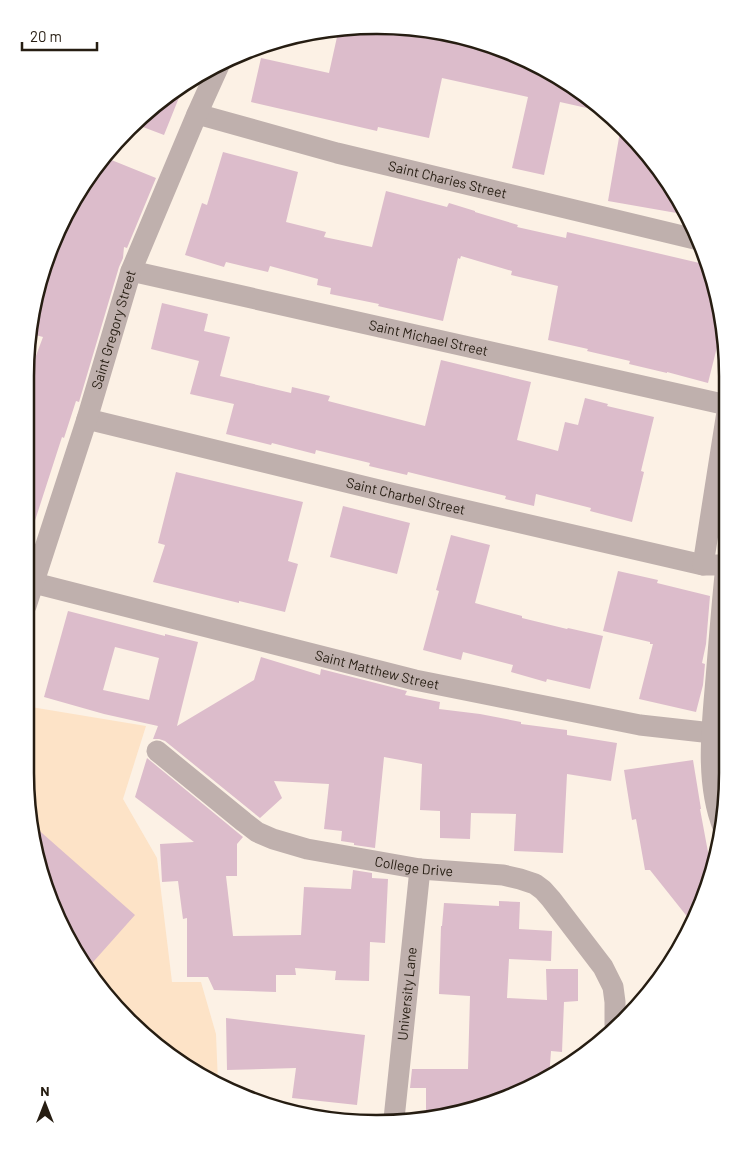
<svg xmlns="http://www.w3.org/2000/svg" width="753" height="1149" font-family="Barlow,sans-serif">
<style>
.built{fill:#fde3c7}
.building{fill:#dcbccb;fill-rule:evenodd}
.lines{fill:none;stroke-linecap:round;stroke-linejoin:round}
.minor{stroke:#bfb0ad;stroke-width:21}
.labels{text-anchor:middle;stroke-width:5;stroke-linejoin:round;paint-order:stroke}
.street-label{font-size:14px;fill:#261d12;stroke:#fff}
.rim{fill:none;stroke:#261d12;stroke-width:2.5}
</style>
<rect width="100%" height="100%" fill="#fcf1e5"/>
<path class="built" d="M25,706L146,726L123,799L157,858L172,982H201L216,1034L218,1083L162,1051L84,968L44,885L25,772Z"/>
<path class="building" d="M354,26L423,28L490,44L552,72L609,113L560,102L544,175L512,168L528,97L442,78L429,138L378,127L377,131L251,102L261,58L329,73L339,28Z
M184,85L164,135L135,124L163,97Z
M621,126L656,163L688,215L608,201Z
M223,152L298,172L286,222L326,232L324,237L372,247L386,191L447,207L449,203L475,211V212L518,225L517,227L566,238L567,232L708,265L716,286L722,327L708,383L667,372V373L629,364L630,361L587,351L588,349L548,340L558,286L511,275L512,271L461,256L460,259L458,258L443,321L378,306L379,304L330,294L331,288L317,285L318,279L270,266L268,272L226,262L224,267L185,255L202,203L207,205Z
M104,157L156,178L127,248L124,247L123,258L119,267L79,402L76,401L64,438L62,437L31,533L27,532L28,377L43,337L28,333V330L61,221Z
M162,303L208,314L204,331L230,337L220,376L291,393L292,387L330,396L328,401L425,426L441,360L531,382L517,440L558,451L565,422L578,425L585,398L608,404L607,406L654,417L641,471L644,472L632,522L590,511L591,508L536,494L534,506L505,499L506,496L408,472L407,475L369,466L370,463L316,450L315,454L272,443L271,445L226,434L234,404L190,394L199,361L151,349Z
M176,472L303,502L288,561L298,564L285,612L239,601V603L153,582L165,545L158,543Z
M343,506L410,523L397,574L330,557Z
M451,535L490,545L475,603L522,616V618L567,629L568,628L603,636L590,689L547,679L546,682L511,672L513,665L463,652L461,660L423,650L439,591L436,590Z
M618,571L658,580L657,583L710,596L706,644L702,663L705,664L703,685L696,712L639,699L653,644H650V642L603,631Z
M68,611L165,636V634L198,642L177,726L254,680L261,657L320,675L321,669L407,691L405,695L440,702L439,709L480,714L521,722V724L567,730V735L617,743L611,781L567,774L563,853L514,851L516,814L471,813L470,839L440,838V811L420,810L422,764L384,757L375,848L354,845V843L341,841L342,831L324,829L329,784L274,781L282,798L260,818L165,741L159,739H153L158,726L104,714L44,697ZM115,647L159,658L149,700L103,690Z
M147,758L243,837L237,844V876H226L233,936L301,935L304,887L351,889L353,870L372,873V878L388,879L385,943L370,942L369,981L335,980L336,971L295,968L296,975H276V992L214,990L208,977H187V918L183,919L178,881L162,882L160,844L194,842L135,797Z
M693,760L701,809H700L708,852L713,858L693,924L650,870H645L636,819L632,820L624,770Z
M34,826L135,915L86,970L44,885Z
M499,901L520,902L519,929L552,931L551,961L509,959L507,998L547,1000L546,969H578V1001L564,1002L562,1052L551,1051L549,1078L467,1112L426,1116V1088H410L412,1069H468L470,996L439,994L441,926H442L444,903L499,906Z
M226,1018L365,1035L357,1105L292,1098L296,1068L227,1070Z"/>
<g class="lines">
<g class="minor">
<path id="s1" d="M197,114L337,153L699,240"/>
<path id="s2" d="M131,271L727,405"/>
<path id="s3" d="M87,419L391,493L703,565H726"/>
<path d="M703,565L727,412"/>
<path id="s4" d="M34,583L415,680L640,725L712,733H725"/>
<path id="s5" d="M26,606L87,419L131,271L197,114L221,61"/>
<path id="s6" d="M157,751L244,822L257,832L273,839L307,849L420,869L503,875L520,879L535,884L543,890L551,899L603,967L613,987L615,1002V1025"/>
<path d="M723,827C705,782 712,726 716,679C719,641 722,603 726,565"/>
<path id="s7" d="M394,1119L420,869"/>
</g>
</g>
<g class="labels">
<g class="street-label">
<text dy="5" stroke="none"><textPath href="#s1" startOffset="259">Saint Charies Street</textPath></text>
<text dy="5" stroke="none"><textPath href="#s5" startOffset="290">Saint Gregory Street</textPath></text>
<text dy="5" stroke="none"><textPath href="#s2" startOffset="305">Saint Michael Street</textPath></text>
<text dy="5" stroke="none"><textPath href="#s3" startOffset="328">Saint Charbel Street</textPath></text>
<text dy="5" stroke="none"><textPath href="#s4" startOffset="354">Saint Matthew Street</textPath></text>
<text dy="5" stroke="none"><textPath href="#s6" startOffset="290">College Drive</textPath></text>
<text dy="5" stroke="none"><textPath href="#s7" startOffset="126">University Lane</textPath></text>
</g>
</g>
<path d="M0 0H753V1149H0ZM376 34H377A342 342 0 0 1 719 376V773A342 342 0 0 1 377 1115H376A342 342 0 0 1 34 773V376A342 342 0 0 1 376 34Z" fill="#fff" fill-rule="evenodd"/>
<path class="rim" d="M376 34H377A342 342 0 0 1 719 376V773A342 342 0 0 1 377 1115H376A342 342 0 0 1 34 773V376A342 342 0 0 1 376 34Z"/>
<g transform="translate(45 1104)" stroke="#ffffff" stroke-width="4" paint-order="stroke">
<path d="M0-4L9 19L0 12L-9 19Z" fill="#261d12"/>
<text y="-8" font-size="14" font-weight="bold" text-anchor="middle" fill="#261d12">N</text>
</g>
<path d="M22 42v8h75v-8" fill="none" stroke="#261d12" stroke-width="2.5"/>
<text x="30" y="42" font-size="15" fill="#261d12" stroke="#ffffff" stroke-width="4" paint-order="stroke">20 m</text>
</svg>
